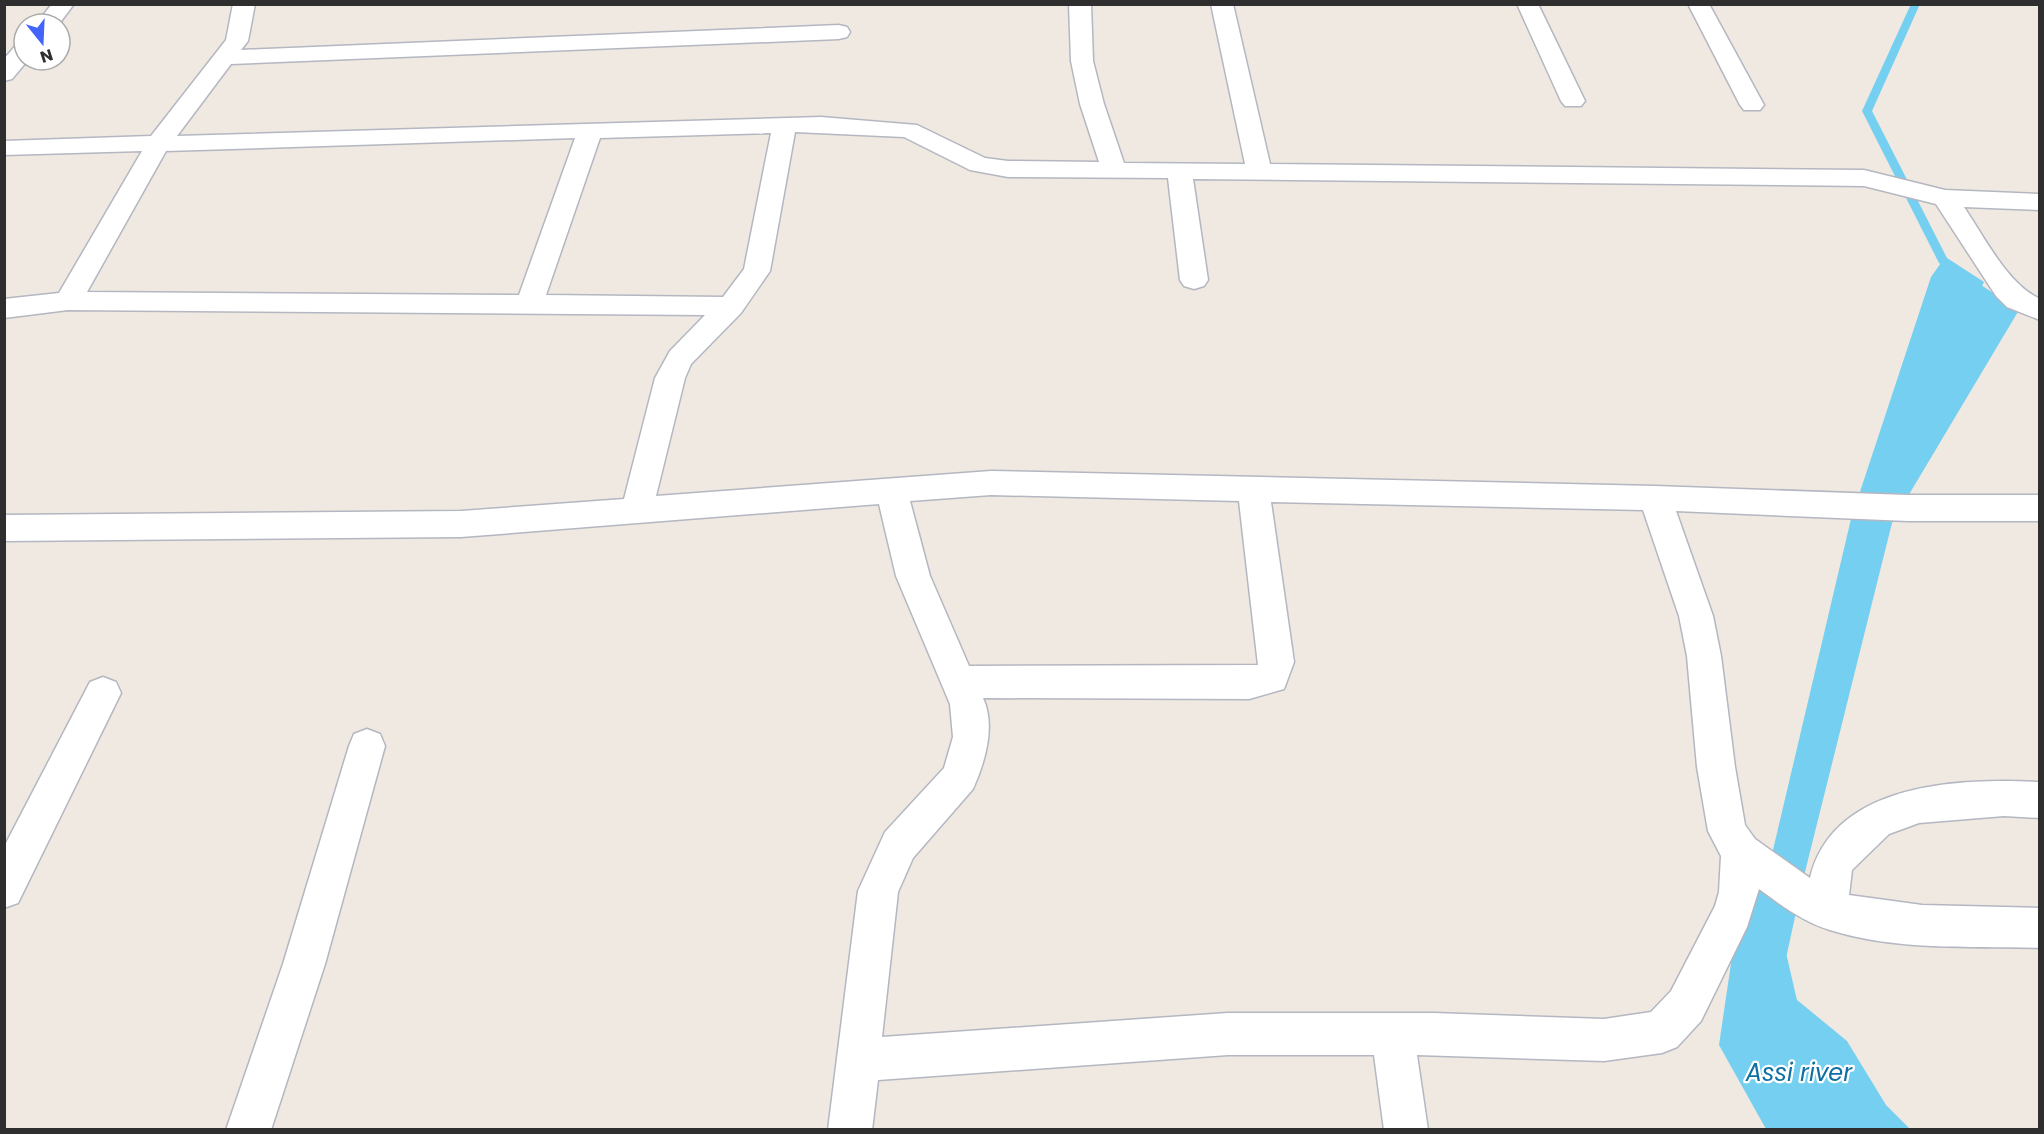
<svg xmlns="http://www.w3.org/2000/svg" width="2044" height="1134" font-family="Poppins,sans-serif">
<style>
.water{fill:#75cff0}
.lines{fill:none;stroke-linecap:round;stroke-linejoin:round}
.stream{fill:#75cff0;fill-rule:evenodd}
.minor-casing{stroke:#b4b7c1;stroke-width:3}
.minor{fill:#fff;fill-rule:evenodd}
.labels{text-anchor:middle;stroke-width:4.5;stroke-linejoin:round;paint-order:stroke}
.near-water-label{font-size:24px;font-style:italic;fill:#0d6fa3;stroke:#fff}
</style>
<rect width="100%" height="100%" fill="#efe9e1"/>
<path class="water" d="M1943,260L2019,310L1892,523L1803,880L1780,986L1847,1041L1886,1105L1910,1129H1766L1719,1045L1733,950L1773,850L1851,519L1931,277Z"/>
<g class="lines">
<path class="stream" d="M1911,4H1920L1872,111L1947,258L1984,282L1974,303L1970,304L1964,300L1972,283L1939,263L1862,111Z
M1779,949L1785,951L1787,957L1799,1009L1796,1015L1790,1018L1784,1015L1781,1009L1771,957L1773,951Z"/>
<defs>
<path id="minor" d="M52,4H74L59,24H36Z
M233,4H255L248,41L241,50L839,25L847,27L850,32L847,37L839,39L231,64L177,136L821,117L917,125L985,158L1008,161L1099,162L1080,104L1071,61L1069,4H1091L1093,61L1104,104L1124,163L1245,164L1211,4H1233L1270,164L1864,170L1945,190L2040,194V210L1964,207C1984,236 2007,284 2040,299V320L2007,307L1996,296L1936,204L1864,186L1193,179L1208,280L1204,286L1194,289L1184,286L1180,280L1168,178L1008,177L970,170L904,137L795,132L770,271L741,313L691,364L685,378L656,496L991,471L1655,486L1908,495H2040V521H1908L1676,511L1713,616L1721,656L1735,767L1745,825L1755,839L1810,878C1833,782 1960,778 2040,782V818L2004,816L1919,823L1889,834L1852,870L1849,895L1922,905L2040,908V948C1971,946 1896,951 1830,930C1803,922 1781,905 1759,889L1747,927L1701,1021L1677,1047L1662,1053L1604,1061L1417,1055L1428,1130H1384L1374,1055H1228L878,1080L872,1130H828L858,891L885,832L944,768L953,737L950,704L896,576L879,504L461,537L4,541V515L461,511L624,499L655,378L670,351L705,315L68,310L4,318V299L59,293L142,151L4,155V141L151,136L226,40ZM771,133L744,269L723,297L546,295L600,138ZM575,138L519,295L87,292L166,151ZM991,495L1239,501L1258,665L969,666L930,576L910,501ZM1271,502L1643,510L1679,616L1687,656L1697,767L1708,831L1721,856L1719,892L1715,906L1671,991L1651,1012L1604,1019L1434,1013H1228L882,1037L898,892L913,858L973,789C985,762 996,726 983,698L1249,699L1284,689L1294,662Z
M1517,4H1538L1585,101L1581,106H1565L1561,101Z
M1688,4H1709L1764,105L1760,110H1744L1740,105Z
M24,43V60H28L12,79L4,81V59L16,45Z
M103,677L116,682L121,693L18,903L4,908V847L90,682Z
M367,729L380,734L385,746L325,964L271,1130H226L283,964L349,746L354,734Z"/>
</defs>
<use href="#minor" class="minor-casing"/>
<use href="#minor" class="minor"/>
</g>
<g class="labels">
<g class="near-water-label">
<text x="1799" y="1081">Assi river</text>
</g>
</g>
<rect width="2044" height="1134" fill="none" stroke="#2e2e2e" stroke-width="12"/>
<g transform="translate(42 42) rotate(162)"><circle r="28" fill="#ffffff" stroke="#ababab" stroke-width="1.5"/>
<path d="M0-4.5L10 22L0 15L-10 22Z" fill="#4264fb"/>
<text y="-9" font-size="16" font-weight="bold" text-anchor="middle" fill="#2e2e2e">N</text>
</g>
</svg>
